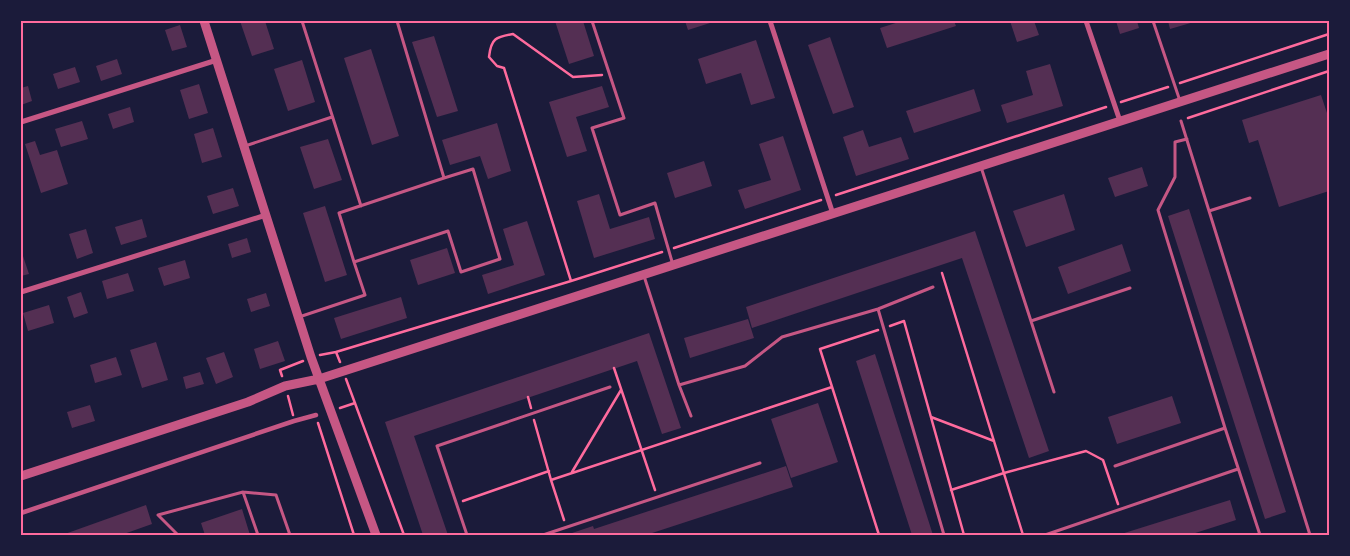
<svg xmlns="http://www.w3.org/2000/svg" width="1350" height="556" font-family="'PT Sans Narrow',sans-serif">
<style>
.building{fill:#542f53}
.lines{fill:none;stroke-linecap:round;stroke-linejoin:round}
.path{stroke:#ff6b9d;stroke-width:2.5}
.service{stroke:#c65784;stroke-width:3}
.pedestrian{stroke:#c65784;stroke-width:4.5}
.minor{stroke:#c65784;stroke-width:5}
.tertiary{stroke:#c65784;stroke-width:9}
.neatline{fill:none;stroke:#ff6b9d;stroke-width:2}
</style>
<rect width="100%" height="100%" fill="#1b1b3a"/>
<path class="building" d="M240,21H265L274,49L252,56Z
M555,21H583L594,56L569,64Z
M685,21H709L710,23L688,30Z
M902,21H954L956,26L887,48L880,28Z
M1010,21H1034L1039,35L1017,42Z
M1116,21H1137L1139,28L1120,34Z
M1168,21H1194V22L1170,29Z
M180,25L187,47L172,51L165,30Z
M434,36L458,111L437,117L412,42Z
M830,37L854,107L833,114L808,45Z
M756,40L775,98L751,105L741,73L706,84L698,59Z
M371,49L399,136L372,145L344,58Z
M117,59L122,74L101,81L96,66Z
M302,60L315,102L288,111L274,69Z
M1050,64L1063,106L1007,123L1001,105L1033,95L1026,71Z
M75,67L80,82L58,89L53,74Z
M199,84L208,113L189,119L180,90Z
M28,86L32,101L21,105V88Z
M602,86L609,107L576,117L587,151L567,157L549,102Z
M974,89L981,111L914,133L906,111Z
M1321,95L1329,119V191L1279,207L1258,140L1249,143L1242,120Z
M130,107L134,122L113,129L108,114Z
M82,121L88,139L61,147L55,129Z
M497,123L511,171L488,179L480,156L450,165L442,140Z
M213,128L222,157L202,163L194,134Z
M863,130L869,147L901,137L909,159L856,176L843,137Z
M783,136L801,190L745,209L738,190L771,180L759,144Z
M328,139L342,180L314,189L300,147Z
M35,141L40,155L57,150L68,184L41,193L25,144Z
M704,161L712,186L675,198L667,173Z
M1142,167L1148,186L1115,197L1108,178Z
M233,188L239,206L213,214L207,196Z
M599,194L610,229L649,217L655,239L594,258L577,201Z
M1064,194L1075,230L1026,247L1013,211Z
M325,206L347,275L325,282L303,213Z
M1189,209L1286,512L1265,519L1168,216Z
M142,219L147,237L121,245L115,227Z
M527,221L545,275L488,294L482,275L514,265L503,229Z
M86,229L93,253L77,259L69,234Z
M975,231L1049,451L1029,458L962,258L752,328L746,307Z
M247,238L251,252L232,258L228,244Z
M1122,244L1131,271L1068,294L1058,267Z
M447,248L455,273L418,285L410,260Z
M21,250L29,274L21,276Z
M185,260L190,278L164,286L158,268Z
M128,273L134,291L107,299L102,281Z
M81,292L88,313L74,318L67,297Z
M266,293L270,306L251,312L247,299Z
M401,297L407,318L341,339L334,318Z
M49,305L54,323L28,331L23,313Z
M748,319L754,338L690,358L684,338Z
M649,333L681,428L662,434L637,361L414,436L448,535H423L385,422Z
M278,341L285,361L260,369L254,349Z
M156,342L168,380L142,388L130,350Z
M224,352L233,377L216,384L206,358Z
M875,354L933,535H912L856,361Z
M116,357L122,375L95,383L90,365Z
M200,372L204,384L186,389L183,377Z
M1172,396L1181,423L1117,444L1108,417Z
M818,403L838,462L791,478L771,419Z
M90,405L95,421L72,428L67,412Z
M786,466L793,487L646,535H566L593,526L594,529Z
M1230,500L1236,520L1189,535H1118Z
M146,505L152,524L121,535H62Z
M242,509L250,535H205L201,523Z"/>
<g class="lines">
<path class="path" d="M1180,83L1329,34
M1121,102L1168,87
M1188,118L1329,71
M836,195L1106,107
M674,248L821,200
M942,273L1023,535
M571,281L504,68L497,66L489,57C491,38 496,37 513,34L573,77L602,75
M890,326L904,321L964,535
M878,330L820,349L879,535
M336,352L340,362
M320,355L336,352L571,281L662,252
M614,368L655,490
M282,376L280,370L303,361
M346,379L404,535
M288,396L293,415
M528,397L531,408
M340,408L355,403
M931,417L994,441
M534,420L551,480L564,520
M318,423L354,535
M572,472L621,390
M551,480L832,387
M951,490L1004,473L1086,451L1103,460L1118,504
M463,501L549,471"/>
<path class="service" d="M275,21H279
M302,21L361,206
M592,21L624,118L592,128L620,215L655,203L673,265
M1153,21L1180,101
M1181,121L1310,535
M1187,139L1175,142V177L1158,210L1225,428L1260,535
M245,146L332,117
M981,167L1054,392
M1209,211L1250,198
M354,262L339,213L444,178
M644,276L679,385L691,416
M878,309L944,535
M299,317L365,295L354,262L448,231L461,272L500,259L473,169L444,178L397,21
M1031,321L1130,288
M679,385L745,366L782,337L878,309L933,287
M1115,466L1225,428
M243,492L258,535
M178,535L158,515L243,492L276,495L290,535
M467,535L437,446L610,387
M543,535L760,463
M1045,535L1238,469"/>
<path class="pedestrian" d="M21,513L294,421L316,415"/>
<path class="minor" d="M770,21L833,214
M1086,21L1120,121
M21,122L217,60
M21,292L266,215"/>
<path class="tertiary" d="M204,21L311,357L376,535
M21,476L248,402L285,386L319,379L1329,54"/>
</g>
<rect width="1350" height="556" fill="none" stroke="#1b1b3a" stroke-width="45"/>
<rect x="22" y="22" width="1306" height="512" class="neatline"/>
</svg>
